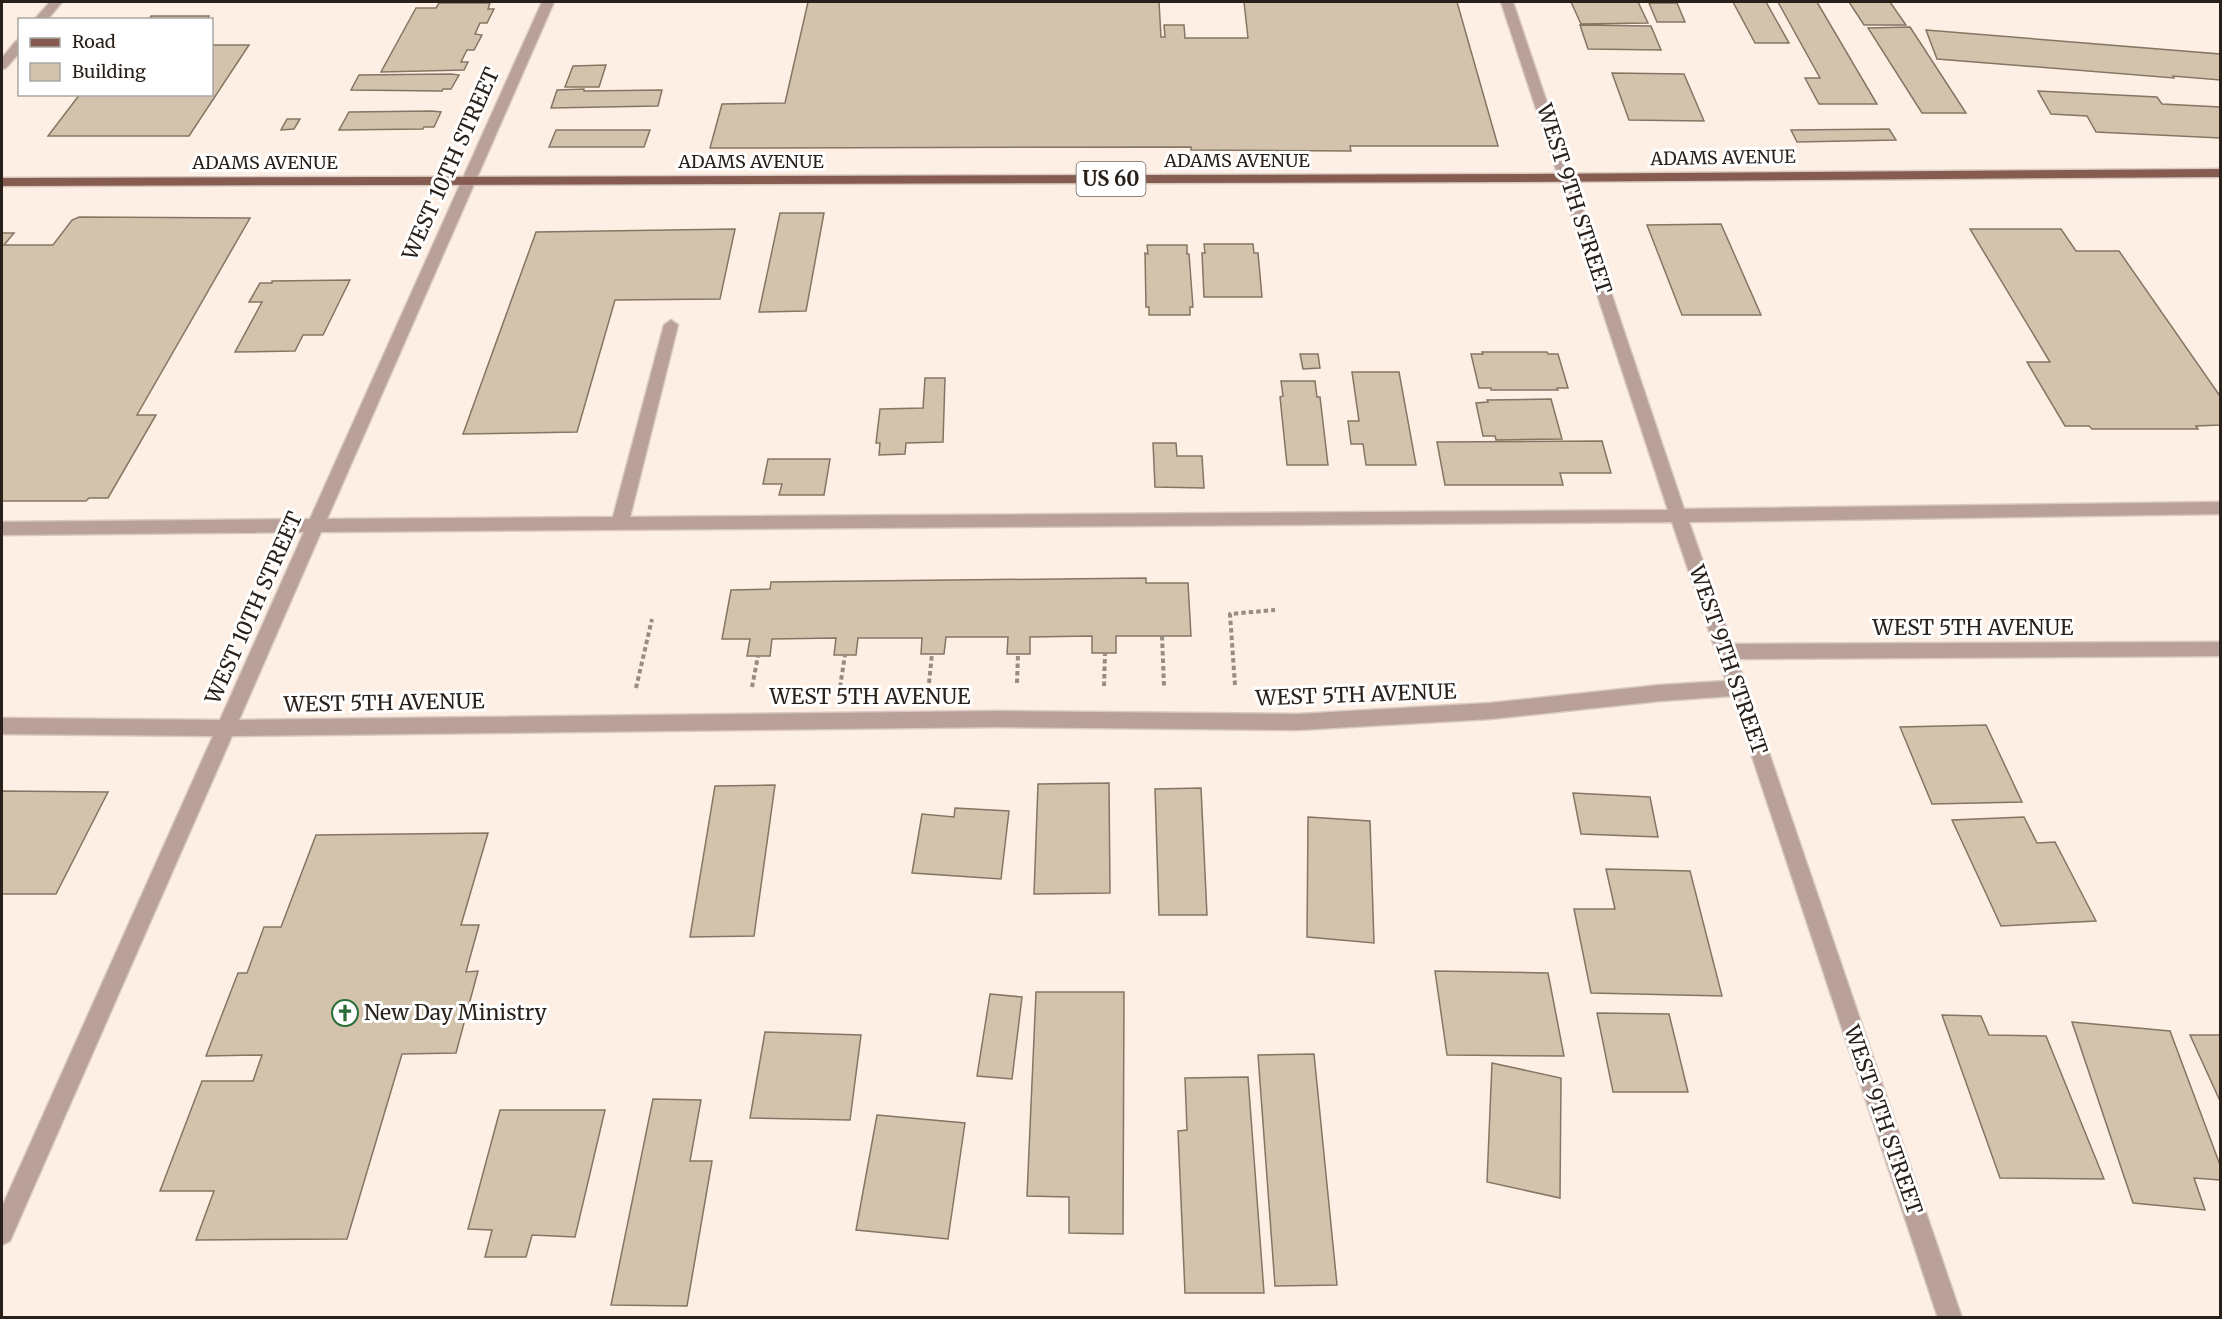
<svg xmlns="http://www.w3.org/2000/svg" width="2222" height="1319" font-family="Merriweather,serif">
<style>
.building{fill:#d3c2ac;stroke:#857562;stroke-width:1.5}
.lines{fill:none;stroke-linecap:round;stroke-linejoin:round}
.minor-casing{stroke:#d8cac0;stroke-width:3}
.major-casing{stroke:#d8cac0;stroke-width:3}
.path{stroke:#988c84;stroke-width:4;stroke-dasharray:4.5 3;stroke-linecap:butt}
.minor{fill:#b9a099;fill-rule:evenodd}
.major{fill:#865c50;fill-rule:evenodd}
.labels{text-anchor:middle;stroke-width:6;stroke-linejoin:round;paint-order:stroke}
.far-street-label{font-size:18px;fill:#29201a;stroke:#fff}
.shield{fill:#fff;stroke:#69635f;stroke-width:1.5}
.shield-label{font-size:20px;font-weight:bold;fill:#29201a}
.street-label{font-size:21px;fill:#29201a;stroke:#fff}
.poi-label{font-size:21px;fill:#29201a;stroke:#fff;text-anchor:start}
</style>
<rect width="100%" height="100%" fill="#feefe5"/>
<path class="building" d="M808,2H1159L1161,37H1165L1164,25H1184L1185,38H1248L1244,2H1457L1498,146H1350L1351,151L1191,150V147L710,148L722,104L785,103Z
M1571,2H1638L1648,23L1581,24Z
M1733,2H1766L1789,43H1755Z
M1778,2H1817L1877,104H1819L1805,78H1820Z
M1849,2H1890L1906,25H1864Z
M439,3H490L488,9H494L487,23H480L475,34L482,35L474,50H467L461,62H468L464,70L381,72L416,8H436Z
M1649,3H1677L1685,22H1657Z
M151,16H209L207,20H149Z
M1580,25L1651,26L1661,50L1588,49Z
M1910,27L1966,113H1922L1868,28Z
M1926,30L2220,54V80L2173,76L2174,78L1937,59Z
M212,45H249L189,136H48L80,94H212Z
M606,65L599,87H565L573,66Z
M1612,73L1684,74L1704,121L1629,120Z
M451,74L459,75L451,89H443L442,91L351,90L359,75Z
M584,89V91L662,90L658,106L551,108L557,90Z
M2038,91L2157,97L2162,104L2220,107V138L2096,132L2087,116L2051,114Z
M349,112L432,111L441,112L434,127H424L423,129L339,130Z
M287,119H300L294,129L281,130Z
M1889,129L1896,140L1797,142L1791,130Z
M556,130H650L644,147H549Z
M780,213H824L806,311L759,312Z
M79,217L250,218L137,415H156L108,498H89L86,501H2V233H14L4,245H53L72,220Z
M1721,224L1761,315H1682L1647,225Z
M735,229L720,299L615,300L577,432L463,434L536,232Z
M1970,229H2061L2076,251H2119L2220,396V425L2196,426L2198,429H2092L2089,426H2065L2027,362H2050Z
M1204,244H1253L1254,253H1258L1262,297H1204L1202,253H1205Z
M1147,245H1187V254H1189L1193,307H1190V315H1149V307H1146L1145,253L1148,254Z
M350,280L323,335H303L295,351L235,352L262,302H249L260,283H272V281Z
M1482,352H1547L1548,354H1558L1568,388H1557L1558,390H1491V388H1479L1471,354H1483Z
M1300,354H1318L1320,368L1303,369Z
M1352,372H1399L1416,465H1366L1363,444H1351L1348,421H1359Z
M925,378H945L943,442L906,443L905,454L879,455L880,443H876L880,409L923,408Z
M1281,381H1315L1317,397H1320L1328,465H1287L1280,397L1283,396Z
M1551,399L1562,439L1496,440L1495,436H1483L1476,403L1488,402L1487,400Z
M1602,441L1611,473H1560L1563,485H1445L1437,442Z
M1153,443H1176L1177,456H1202L1204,488L1155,487Z
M768,459H830L824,495H779L782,484H763Z
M1146,578V583H1188L1191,636H1116V653H1092V636L1030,637V654H1007L1008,637H946L944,654H921L922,638H858L856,655H834L836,638L772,639L770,656H747L750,639H722L731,590L770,589L771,582Z
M1986,725L2022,802L1932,804L1900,727Z
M1109,783L1110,893L1034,894L1038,784Z
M775,785L754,936L690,937L715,786Z
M1201,788L1207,915H1159L1155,789Z
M2,791L108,792L56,894H2Z
M1573,793L1650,797L1658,837L1581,834Z
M955,808L1009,811L1001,879L912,873L922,814L954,817Z
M1308,817L1370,821L1374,943L1307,937Z
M2024,817L2037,843L2055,842L2096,921L2001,926L1952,820Z
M488,833L461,925H479L466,972L478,971L456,1053L402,1054L347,1239L196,1240L214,1191H160L202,1081H253L262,1055L206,1056L238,973H247L264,927H281L316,835Z
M1606,869L1690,871L1722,996L1591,993L1574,909H1615Z
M1435,971L1548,973L1564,1056L1447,1055Z
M1036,992H1124L1123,1234L1069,1233V1197L1027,1196Z
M990,994L1022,997L1012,1079L977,1076Z
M1597,1013L1669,1014L1688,1092H1613Z
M1942,1015L1981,1016L1989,1035L2046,1036L2104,1179L2000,1178Z
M2072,1022L2170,1031L2220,1165V1180L2194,1178L2205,1210L2133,1203Z
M765,1032L861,1035L850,1120L750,1118Z
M2190,1035H2220V1101Z
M1314,1054L1337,1285L1275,1286L1258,1055Z
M1492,1063L1561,1078L1560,1198L1487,1182Z
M1248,1077L1264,1293H1185L1178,1131L1187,1130L1185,1078Z
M653,1099L701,1100L690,1161H712L687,1306L611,1305Z
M500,1110H605L575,1237L532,1235L526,1257H485L492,1230L468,1229Z
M877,1115L965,1123L948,1239L856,1230Z"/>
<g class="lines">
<defs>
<path id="minor" d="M50,2H62L47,20H34Z
M542,2H554L327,519L613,517L664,325L671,320L678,325L630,517L1668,510L1501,2H1513L1684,509L2220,502V514L1689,522L1732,644L2220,642V656L1737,659L1962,1318H1938L1732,696L1660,701L1490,719L1298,730L998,727L232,736L10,1241L2,1245V1207L213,736L2,734V718L220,720L304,532L2,535V522L310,519ZM1672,522L1726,681L1660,685L1490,703L1298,714L998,711L239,720L321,532Z
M20,40V52L6,68L2,69V58L16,41Z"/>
<path id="major" d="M2220,169V177L1521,182L2,186V178L1521,174Z"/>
</defs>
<use href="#minor" class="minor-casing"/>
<use href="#major" class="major-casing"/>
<path class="path" d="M1162,636L1164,686
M929,683L932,654
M1017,683L1018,654
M1235,685L1230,614L1275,610
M1104,686L1105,653
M752,687L758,656
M840,687L845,655
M636,688L652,619"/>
<use href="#minor" class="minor"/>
<use href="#major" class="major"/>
</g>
<defs>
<symbol id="church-ring" viewBox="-11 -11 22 22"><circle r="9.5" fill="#fff" stroke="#2a6d38" stroke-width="1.5"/><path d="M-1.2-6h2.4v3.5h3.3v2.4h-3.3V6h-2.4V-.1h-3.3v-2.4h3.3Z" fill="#2a6d38"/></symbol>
</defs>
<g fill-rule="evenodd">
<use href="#church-ring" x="330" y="998" width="30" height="30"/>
</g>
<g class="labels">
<g class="far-street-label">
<text transform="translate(1723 158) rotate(-1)" y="6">ADAMS AVENUE</text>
<text x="1237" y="167">ADAMS AVENUE</text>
<text x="751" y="168">ADAMS AVENUE</text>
<text x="265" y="169">ADAMS AVENUE</text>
</g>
<rect class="shield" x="1076.5" y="162" width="69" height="34" rx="4.5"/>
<g class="shield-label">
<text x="1111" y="186">US 60</text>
</g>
<g class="street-label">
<text transform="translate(451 164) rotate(-66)" y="7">WEST 10TH STREET</text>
<text transform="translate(1574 199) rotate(72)" y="7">WEST 9TH STREET</text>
<text transform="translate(254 608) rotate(-66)" y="7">WEST 10TH STREET</text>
<text x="1973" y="635">WEST 5TH AVENUE</text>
<text transform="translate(1728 660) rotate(71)" y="7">WEST 9TH STREET</text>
<text transform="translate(1356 695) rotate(-2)" y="7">WEST 5TH AVENUE</text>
<text x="870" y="704">WEST 5TH AVENUE</text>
<text transform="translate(384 703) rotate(-1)" y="7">WEST 5TH AVENUE</text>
<text transform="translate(1883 1120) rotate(71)" y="7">WEST 9TH STREET</text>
</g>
<g class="poi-label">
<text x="364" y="1020">New Day Ministry</text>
</g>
</g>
<rect width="2222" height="1319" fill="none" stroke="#29201a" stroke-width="6"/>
<rect x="18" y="18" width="195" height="78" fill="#ffffff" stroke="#a9a6a3" stroke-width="1.5"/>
<rect x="30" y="38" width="30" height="9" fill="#865c50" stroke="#a9a6a3" stroke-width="1.5"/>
<text x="72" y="48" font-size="18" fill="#29201a">Road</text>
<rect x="30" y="63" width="30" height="18" fill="#d3c2ac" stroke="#a9a6a3" stroke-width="1.5"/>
<text x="72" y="78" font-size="18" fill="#29201a">Building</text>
</svg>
